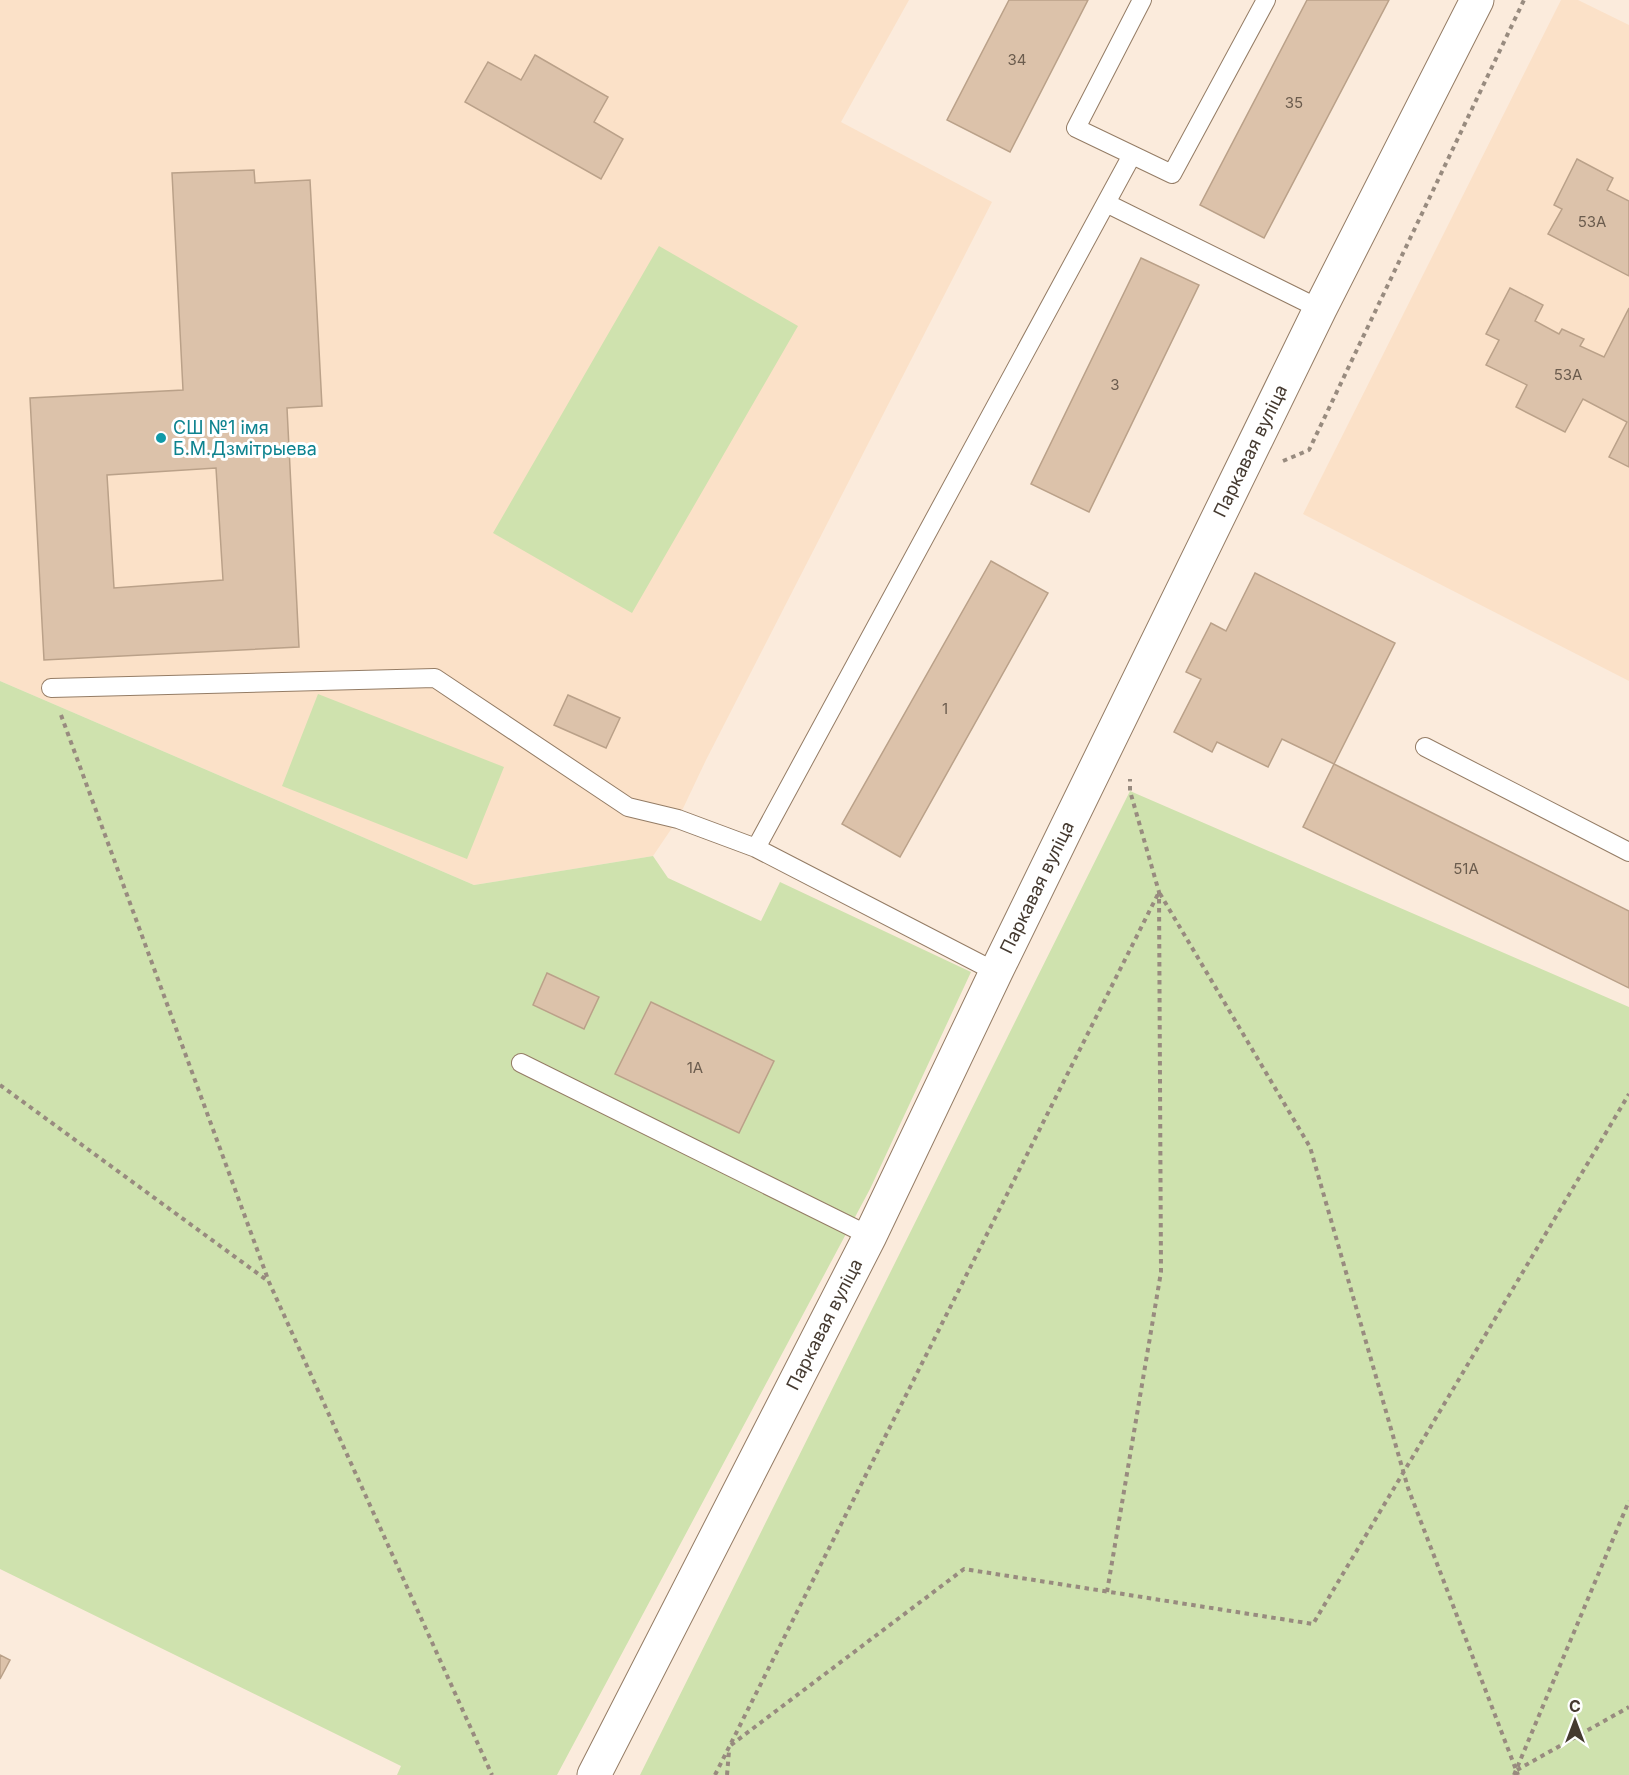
<svg xmlns="http://www.w3.org/2000/svg" width="1629" height="1775" font-family="Inter,sans-serif">
<style>
.built{fill:#fbe1c8}
.green{fill:#cfe2ae}
.building{fill:#dcc2aa;stroke:#baa189;stroke-width:1.5;fill-rule:evenodd}
.lines{fill:none;stroke-linecap:round;stroke-linejoin:round}
.lane-casing{stroke:#947c65;stroke-width:20}
.street-casing{stroke:#947c65;stroke-width:35}
.path{stroke:#988b7f;stroke-width:4;stroke-dasharray:4.5 4.5;stroke-linecap:butt}
.lane{stroke:#fff;stroke-width:18}
.street{stroke:#fff;stroke-width:33}
.culture-dot{fill:#0f9aa8;stroke:#fff;stroke-width:2}
.labels{text-anchor:middle;stroke-width:6;stroke-linejoin:round;paint-order:stroke}
.number-label{font-size:15px;fill:#6b5c4e}
.culture-label{font-size:18px;fill:#0d838f;stroke:#fff;text-anchor:start}
.street-label{font-size:18px;fill:#453a30;stroke:#fff}
</style>
<rect width="100%" height="100%" fill="#fbebdc"/>
<path class="built" d="M0,0H909L841,122L992,202L706,760L678,819L653,856L474,885L0,681Z
M1561,0H1578L1629,25V681L1303,514Z"/>
<path class="green" d="M659,246L798,326L632,613L493,533Z
M0,681L474,885L653,856L668,878L761,921L780,882L971,972L870,1189L557,1775H397L401,1766L0,1569Z
M318,694L504,767L467,859L282,786Z
M1130,791L1629,1007V1775H640Z"/>
<path class="building" d="M1009,0H1088L1010,152L947,120Z
M1307,0H1389L1264,238L1200,205Z
M535,55L608,97L594,122L623,139L601,179L465,102L488,62L521,80Z
M1577,159L1613,178L1607,190L1629,201V276L1548,234L1562,209L1554,205Z
M254,170L255,183L310,180L322,406L287,408L299,647L44,660L30,398L183,390L172,173ZM216,468L223,580L114,588L107,475Z
M1141,258L1199,285L1089,512L1031,484Z
M1510,288L1543,305L1535,321L1559,334L1562,329L1584,339L1580,346L1604,357L1629,308V467L1609,457L1627,422L1583,399L1565,432L1516,407L1527,385L1486,365L1499,340L1486,334Z
M991,561L1048,593L900,857L842,824Z
M1255,573L1395,643L1334,764L1282,739L1268,767L1217,742L1212,752L1174,732L1201,679L1186,672L1211,623L1226,631Z
M568,695L620,718L606,748L554,725Z
M1334,764L1629,911V988L1303,827Z
M547,973L599,997L584,1029L533,1005Z
M651,1002L774,1061L739,1133L615,1074Z
M0,1655L10,1660L0,1679Z"/>
<g class="lines">
<defs>
<path id="lane" d="M1142,0L1076,128L1172,174L1266,0
M1106,203L1320,309
M51,688L435,678L628,807L678,819L756,848L996,972
M1425,747L1629,852
M756,848L1132,155
M521,1063L870,1236"/>
<g id="street">
<path id="s1" d="M594,1775L870,1236L996,972L1320,309L1477,0"/>
</g>
</defs>
<use href="#lane" class="lane-casing"/>
<use href="#street" class="street-casing"/>
<path class="path" d="M1283,461L1309,450L1524,0
M61,715L269,1282L492,1775
M0,1085L268,1281
M1107,1592L1161,1272L1159,892L1130,791V779
M731,1745L964,1569L1313,1624L1629,1094
M1517,1770L1629,1707
M715,1775L1159,892L1310,1147L1408,1488L1518,1775
M727,1775L729,1751
M1514,1775L1629,1501"/>
<use href="#lane" class="lane"/>
<use href="#street" class="street"/>
</g>
<circle class="culture-dot" cx="161" cy="438" r="6"/>
<g class="labels">
<g class="number-label">
<text x="1017" y="65">34</text>
<text x="1294" y="108">35</text>
<text x="1592" y="227">53А</text>
<text x="1568" y="380">53А</text>
<text x="1115" y="390">3</text>
<text x="945" y="714">1</text>
<text x="1466" y="874">51А</text>
<text x="695" y="1073">1А</text>
</g>
<g class="culture-label">
<text x="173" y="434">СШ №1 імя<tspan x="173" dy="21">Б.М.Дзмітрыева</tspan></text>
</g>
<g class="street-label">
<text dy="6" stroke="none"><textPath href="#s1" startOffset="1478">Паркавая вуліца</textPath></text>
<text dy="6" stroke="none"><textPath href="#s1" startOffset="992">Паркавая вуліца</textPath></text>
<text dy="6" stroke="none"><textPath href="#s1" startOffset="506">Паркавая вуліца</textPath></text>
</g>
</g>
<g transform="translate(1575 1721)" stroke="#ffffff" stroke-width="4.5" paint-order="stroke">
<path d="M0-4.5L10 22L0 15L-10 22Z" fill="#453a30"/>
<text y="-9" font-size="16" font-weight="bold" text-anchor="middle" fill="#453a30">С</text>
</g>
</svg>
